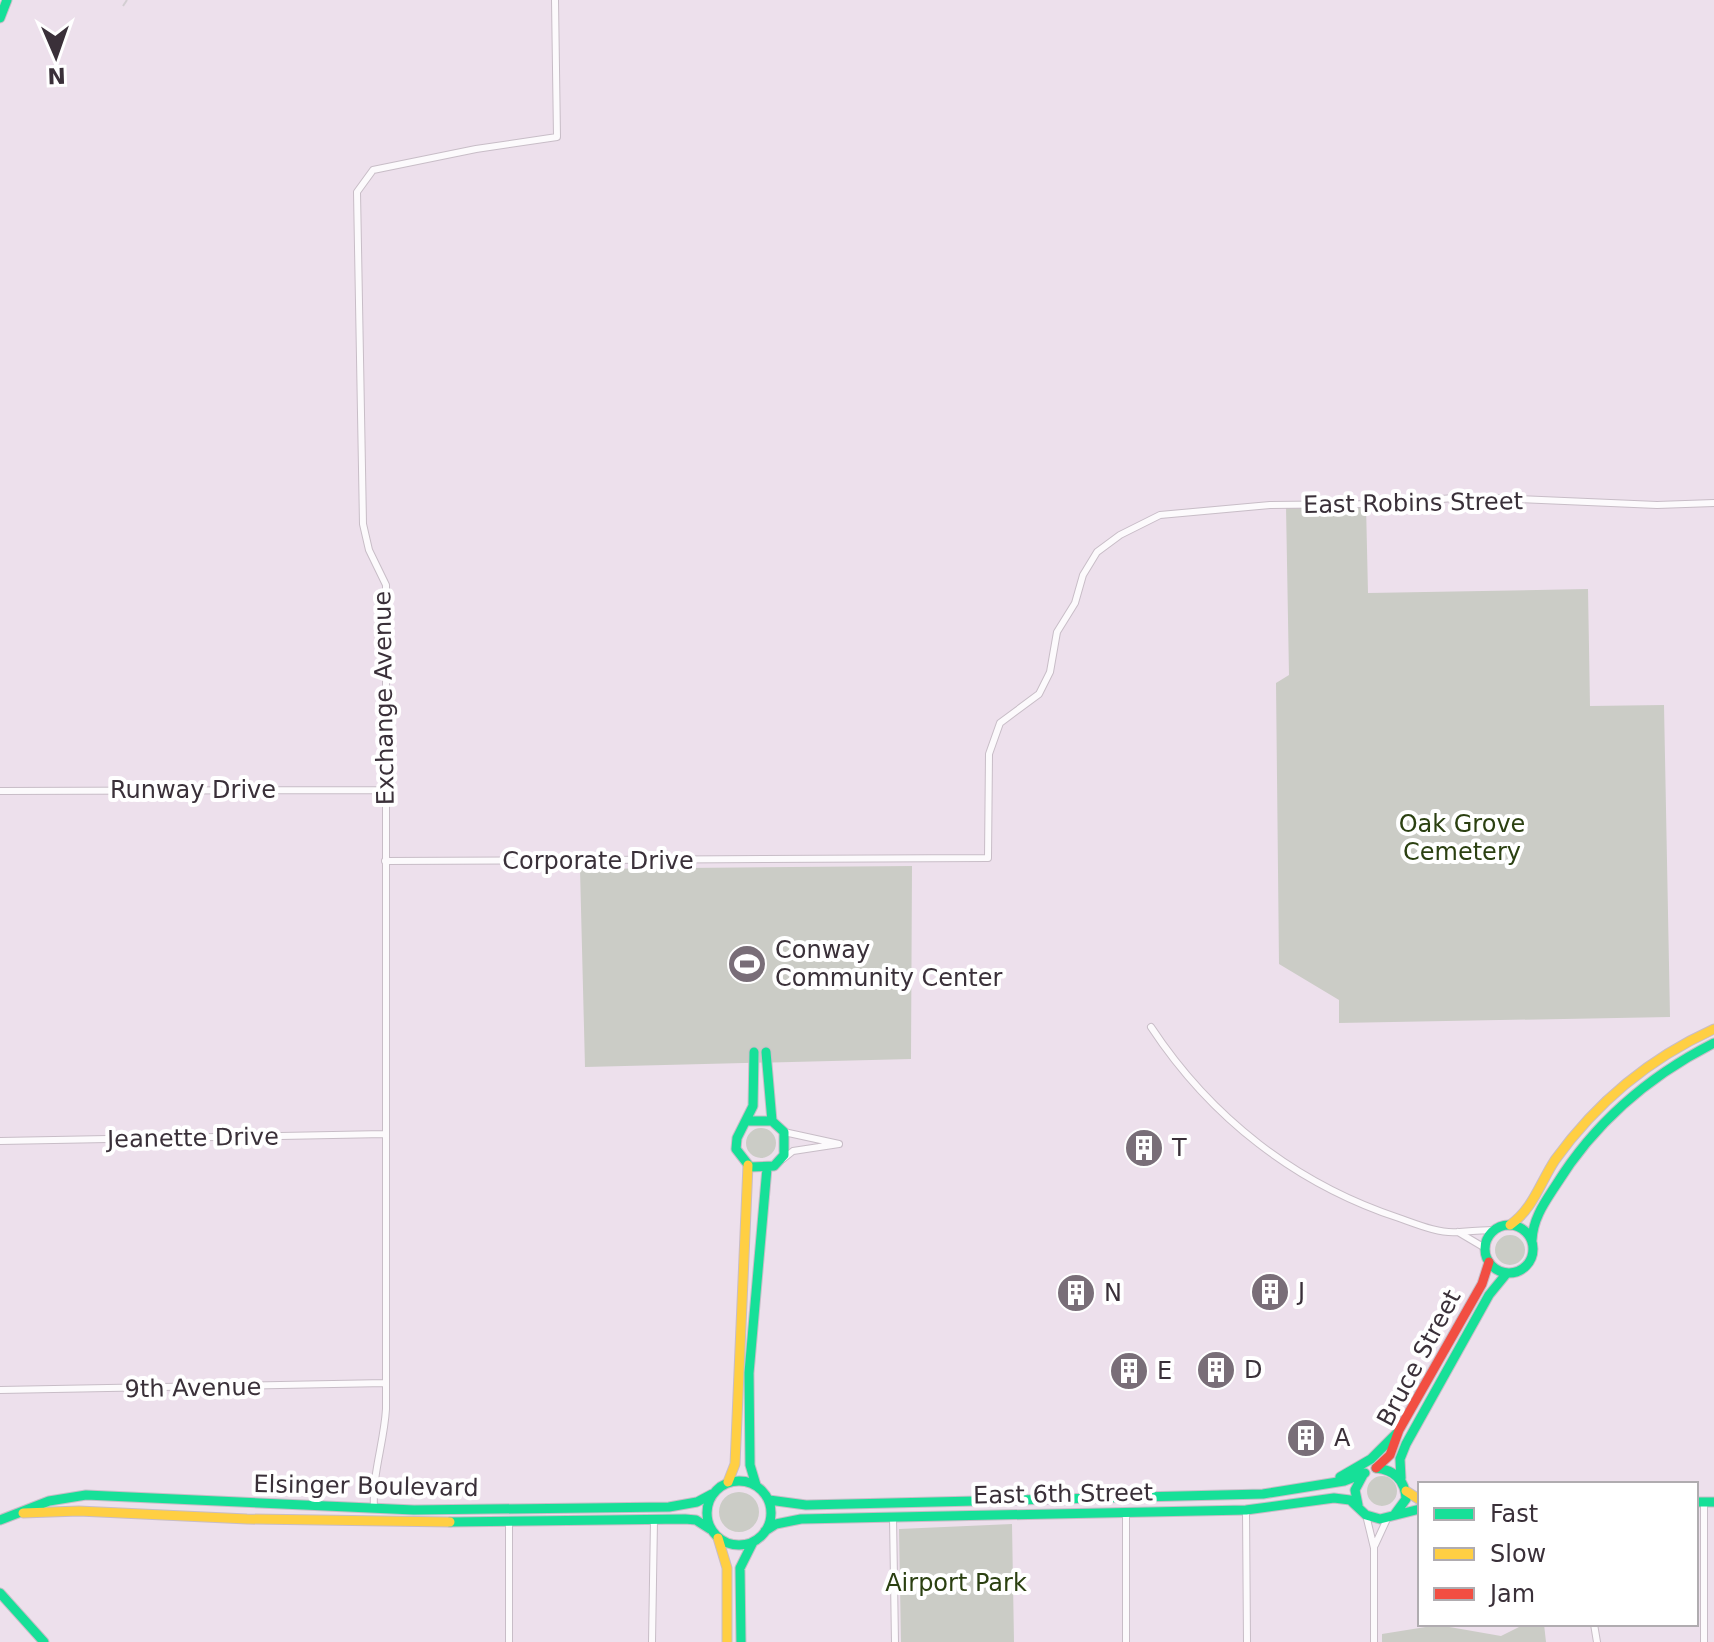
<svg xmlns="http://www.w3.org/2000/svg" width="1714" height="1642" font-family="'DejaVu Sans',sans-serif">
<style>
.green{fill:#cbccc6}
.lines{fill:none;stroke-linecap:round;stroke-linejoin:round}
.street-casing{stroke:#c8bdc7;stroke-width:8}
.fast-casing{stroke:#c8bdc7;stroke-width:11}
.slow-casing{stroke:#c8bdc7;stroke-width:11}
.jam-casing{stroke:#c8bdc7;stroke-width:11}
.street{stroke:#fcfafc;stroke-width:6}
.fast{stroke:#16e098;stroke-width:9}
.slow{stroke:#ffcf43;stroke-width:9}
.jam{stroke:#f24e42;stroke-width:9}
.rail{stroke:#d3ced2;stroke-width:2;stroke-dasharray:12 6;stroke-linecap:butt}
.labels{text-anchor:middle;stroke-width:8;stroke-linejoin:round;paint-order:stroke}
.street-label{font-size:24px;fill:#3a3039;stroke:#fff}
.park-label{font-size:24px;fill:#2b4011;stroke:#fff}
.poi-label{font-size:24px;fill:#3a3039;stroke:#fff;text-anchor:start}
</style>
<rect width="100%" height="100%" fill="#ede0ec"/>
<path class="green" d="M1366,504L1368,593L1588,589L1590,706L1664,705L1670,1017L1339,1023V1000L1279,964L1276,683L1289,675L1286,506Z
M912,866L911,1059L585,1067L580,869Z
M746 1143a15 15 0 1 1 30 0a15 15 0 1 1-30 0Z
M1495 1250a15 15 0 1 1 30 0a15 15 0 1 1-30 0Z
M1367 1491a15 15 0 1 1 30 0a15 15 0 1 1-30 0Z
M719 1512a20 20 0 1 1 40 0a20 20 0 1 1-40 0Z
M1012,1524L1014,1642H901L899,1529Z
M1525,1624H1544L1546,1642H1382V1634L1438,1625L1501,1636Z"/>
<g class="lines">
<defs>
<path id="street" d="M0,791L386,790
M385,861L988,858L989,754L1000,723L1039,694L1050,672L1057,632L1075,603L1083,575L1097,552L1120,535L1160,515L1270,505L1366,504L1470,497L1657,505L1714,503
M1151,1027C1211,1118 1296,1184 1399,1218C1416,1224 1440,1234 1458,1232C1471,1231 1482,1230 1495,1230
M784,1132L839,1144
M0,1141L385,1134
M783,1159L793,1151L839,1144
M1458,1232L1485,1248
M0,1390L386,1383
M1704,1502V1642
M374,1508C372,1474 384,1443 386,1409V585L369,550L363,524L357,192L373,170L476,149L557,137L555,0
M1246,1510L1247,1642
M1126,1512V1642
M1366,1515L1374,1548V1642
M893,1517L895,1642
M509,1522V1642
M1375,1545L1387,1519
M1594,1624L1597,1642
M652,1642L654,1520"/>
<path id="fast" d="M0,18L7,0
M766,1052L772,1121
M749,1121H772L784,1132V1155L774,1166L750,1167L736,1149L737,1138L753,1106L754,1052
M1485 1249a24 24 0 1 1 48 0a24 24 0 1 1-48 0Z
M1532,1240C1533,1218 1545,1202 1556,1185C1595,1122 1649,1076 1714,1043
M1376,1468C1395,1470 1405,1480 1406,1499L1395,1514
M1340,1477L1371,1459L1397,1433
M1401,1478L1400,1459L1406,1444L1489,1295L1507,1273
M707 1513a32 32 0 1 1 64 0a32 32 0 1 1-64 0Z
M756,1485L750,1465L749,1373L767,1168
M769,1500L806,1505L1263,1494L1344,1481L1365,1473
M1696,1502H1714
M1358,1505L1355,1490L1363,1475
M0,1520L49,1501L86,1495L414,1510L669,1507L697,1502L712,1494
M450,1522L685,1519L696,1520L710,1529
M765,1531L776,1524L801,1519L1246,1510L1334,1498L1350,1500L1366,1515L1380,1519L1420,1509
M0,1593L44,1642
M741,1642L740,1568L753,1542"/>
<path id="slow" d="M1510,1225C1533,1209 1540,1183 1555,1160C1596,1103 1650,1058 1714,1029
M728,1482L735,1464L748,1165
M1406,1491L1420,1500
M23,1513L79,1511L247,1519L450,1522
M718,1538L727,1568V1642"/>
<path id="jam" d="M1376,1468L1390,1455L1399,1430L1482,1284L1489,1262"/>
</defs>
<use href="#street" class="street-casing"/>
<use href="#fast" class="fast-casing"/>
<use href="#slow" class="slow-casing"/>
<use href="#jam" class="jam-casing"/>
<use href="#street" class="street"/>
<use href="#fast" class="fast"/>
<use href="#slow" class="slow"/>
<use href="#jam" class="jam"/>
<path class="rail" d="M123,6L127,0"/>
</g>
<defs>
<symbol id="stadium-disc" viewBox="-11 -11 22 22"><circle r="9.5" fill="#796e78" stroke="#fff"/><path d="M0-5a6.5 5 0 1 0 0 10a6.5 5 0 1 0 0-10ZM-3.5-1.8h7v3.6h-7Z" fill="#fff"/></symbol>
<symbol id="building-disc" viewBox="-11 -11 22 22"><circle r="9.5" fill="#796e78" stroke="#fff"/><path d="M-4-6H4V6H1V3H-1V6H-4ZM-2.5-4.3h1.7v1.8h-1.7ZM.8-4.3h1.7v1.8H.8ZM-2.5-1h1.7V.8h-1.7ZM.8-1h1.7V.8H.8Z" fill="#fff"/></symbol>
</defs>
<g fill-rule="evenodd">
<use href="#stadium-disc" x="725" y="942" width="44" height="44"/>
<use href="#building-disc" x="1122" y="1126" width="44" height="44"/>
<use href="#building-disc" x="1248" y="1270" width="44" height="44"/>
<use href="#building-disc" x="1054" y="1271" width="44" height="44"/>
<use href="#building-disc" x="1194" y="1348" width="44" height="44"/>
<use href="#building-disc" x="1107" y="1349" width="44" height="44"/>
<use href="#building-disc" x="1284" y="1416" width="44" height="44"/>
</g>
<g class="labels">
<g class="street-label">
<text transform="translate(1413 503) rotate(-1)" y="8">East Robins Street</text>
<text transform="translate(384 698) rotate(-91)" y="8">Exchange Avenue</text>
<text x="193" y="798">Runway Drive</text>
<text x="598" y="869">Corporate Drive</text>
<text transform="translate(193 1138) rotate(-1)" y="8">Jeanette Drive</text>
<text transform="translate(1419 1358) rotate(-62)" y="8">Bruce Street</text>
<text transform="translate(193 1388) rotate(-1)" y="8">9th Avenue</text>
<text transform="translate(366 1486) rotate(1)" y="8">Elsinger Boulevard</text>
<text transform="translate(1063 1494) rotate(-1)" y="8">East 6th Street</text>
</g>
<g class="park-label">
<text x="1462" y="832">Oak Grove<tspan x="1462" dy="28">Cemetery</tspan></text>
<text x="956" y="1591">Airport Park</text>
</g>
<g class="poi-label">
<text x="775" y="958">Conway<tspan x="775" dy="28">Community Center</tspan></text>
<text x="1172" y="1156">T</text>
<text x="1298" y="1300">J</text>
<text x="1104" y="1301">N</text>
<text x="1244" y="1378">D</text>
<text x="1157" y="1379">E</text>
<text x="1334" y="1446">A</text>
</g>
</g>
<rect x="1418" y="1482" width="280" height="144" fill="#ffffff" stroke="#b0acb0" stroke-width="2"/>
<rect x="1434" y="1508" width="40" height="12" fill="#16e098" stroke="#b0acb0" stroke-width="2"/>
<text x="1490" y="1522" font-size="24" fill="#3a3039">Fast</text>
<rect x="1434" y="1548" width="40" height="12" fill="#ffcf43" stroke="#b0acb0" stroke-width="2"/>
<text x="1490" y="1562" font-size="24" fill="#3a3039">Slow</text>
<rect x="1434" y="1588" width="40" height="12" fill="#f24e42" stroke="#b0acb0" stroke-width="2"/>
<text x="1490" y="1602" font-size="24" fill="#3a3039">Jam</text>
<g transform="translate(56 56) rotate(178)" stroke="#ffffff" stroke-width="6" paint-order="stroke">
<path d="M0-6L14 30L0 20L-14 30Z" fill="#3a3039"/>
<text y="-12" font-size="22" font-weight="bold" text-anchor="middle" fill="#3a3039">N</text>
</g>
</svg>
